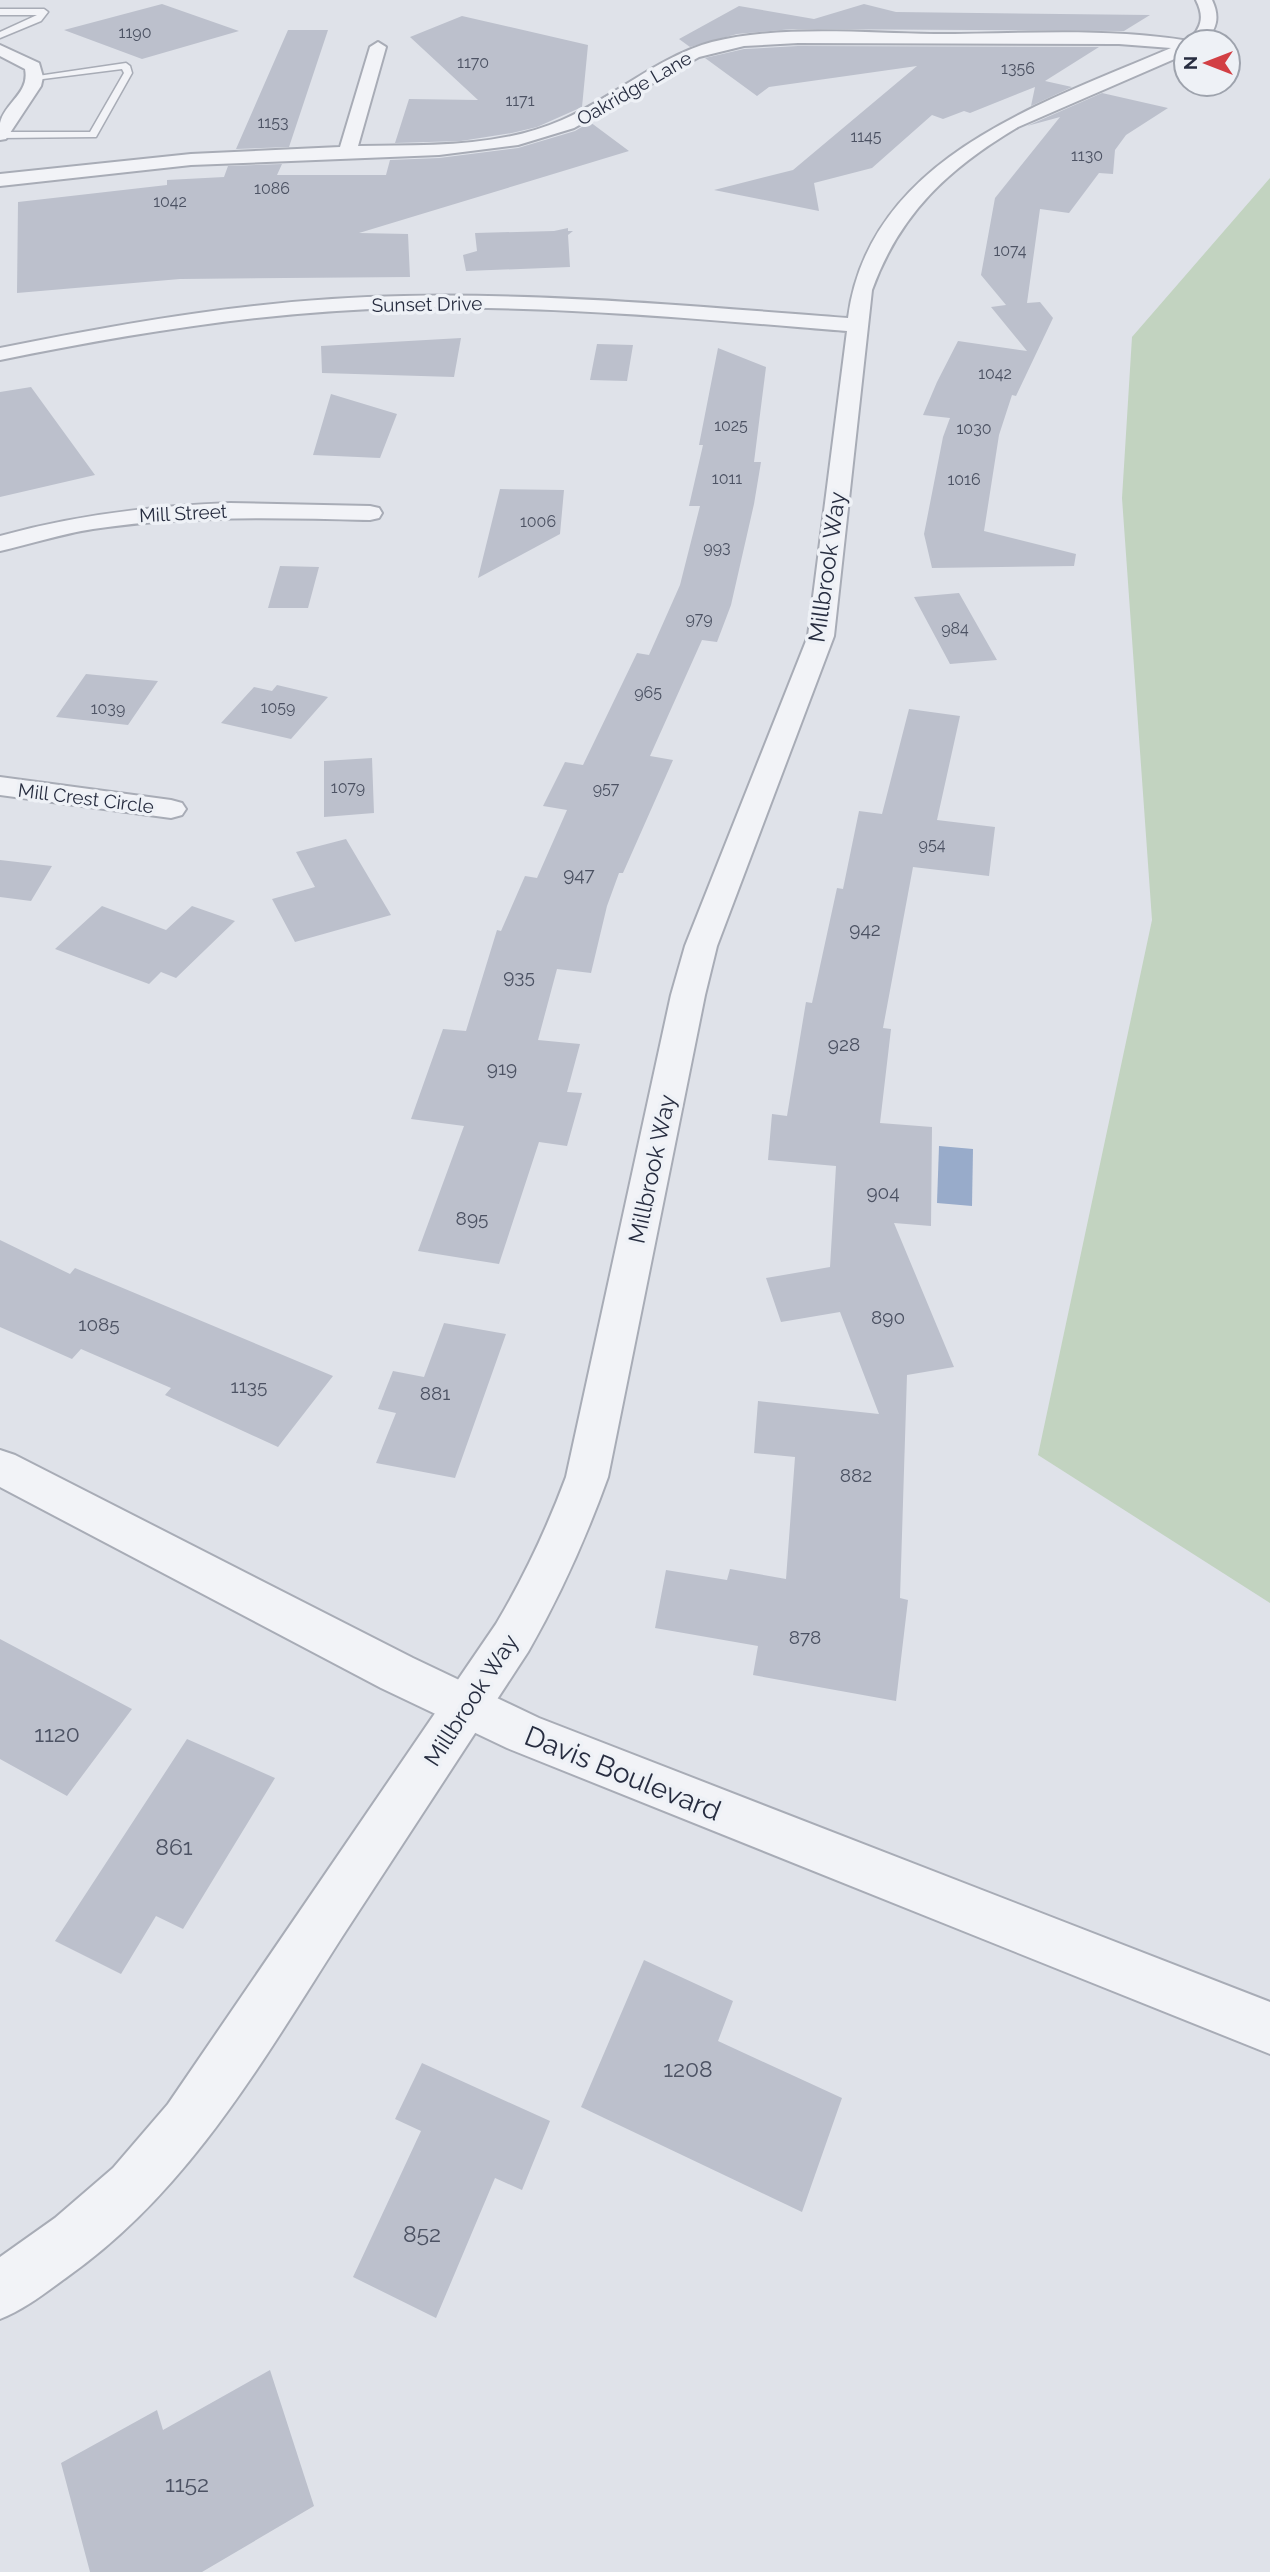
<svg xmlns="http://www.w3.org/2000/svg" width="1270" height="2572" font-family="Raleway,sans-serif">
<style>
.green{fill:#c2d3c0}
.water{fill:#98abca}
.building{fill:#bcc0cc}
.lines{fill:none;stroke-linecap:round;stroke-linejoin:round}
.service-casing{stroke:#a8acb6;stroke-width:3}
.minor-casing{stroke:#a8acb6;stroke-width:4}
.tertiary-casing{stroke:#a8acb6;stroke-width:4}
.service{fill:#f2f3f7;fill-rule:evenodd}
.minor{fill:#f2f3f7;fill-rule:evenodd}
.tertiary{fill:#f2f3f7;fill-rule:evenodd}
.labels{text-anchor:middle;stroke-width:7;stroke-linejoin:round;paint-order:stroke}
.far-number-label{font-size:16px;fill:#4c5263}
.far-street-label{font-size:19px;fill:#272d40;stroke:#eef1f6}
.number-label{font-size:19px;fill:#4c5263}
.street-label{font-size:23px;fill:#272d40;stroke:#eef1f6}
.near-number-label{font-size:23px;fill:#4c5263}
.near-street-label{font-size:28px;fill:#272d40;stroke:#eef1f6}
</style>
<rect width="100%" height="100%" fill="#dfe2e9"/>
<path class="green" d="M1270,178V1603L1038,1455L1152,920L1122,498L1132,337Z"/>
<path class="water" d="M939,1146L973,1149L972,1206L937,1203Z"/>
<path class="building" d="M162,4L239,31L142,59L64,30Z
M864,4L896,12L1150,15L1124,31L793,29L737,34L690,47L679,39L739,6L814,19Z
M462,16L588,45L582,107L537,127L512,133L461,141L395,143L409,99L478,100L410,37Z
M288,30H328L289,147L236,149Z
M798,46L1099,47L1045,81L1072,87L1031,106L1035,87L970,113L964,111L943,119L932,115L872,168L814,183L819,211L714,190L793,170L917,66L769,87L757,96L705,58L744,49Z
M1102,93L1168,108L1126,135L1115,150L1113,174L1099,173L1069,213L1040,209L1027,303L1040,302L1053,318L1016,396L1012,395L999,435L984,531L1076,554L1074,566L932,568L924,534L943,437L950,418L923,415L937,382L958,341L1027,351L991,307L1006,305L981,275L995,198L1060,117L1027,126Z
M590,122L629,151L359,233L408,234L410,277L180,279L17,293L18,202L167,185V180L224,177L228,166L282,164L277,175H386L390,160L439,158L518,148L575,131Z
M568,228V231H573L568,235L570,267L466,271L463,255L477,251L475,233L554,231Z
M461,338L454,377L322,373L321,346Z
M597,344L633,345L627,381L590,380Z
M718,348L766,367L754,462H761L754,504L731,605L717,642L702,640L650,756L673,760L623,873H619L607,906L591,973L557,969L538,1040L580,1044L567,1092L582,1093L567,1146L539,1142L499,1264L418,1251L464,1126L411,1119L443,1029L466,1031L497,930L501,931L525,876L537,878L567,810L543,806L565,762L583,765L637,653L649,655L680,585L700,506H689L703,445H699Z
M31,387L95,475L0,497V392Z
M331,394L397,414L380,458L313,455Z
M500,489L564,490L560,534L478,578Z
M280,566L319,567L308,608H268Z
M959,593L997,660L950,664L914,597Z
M86,674L158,681L128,725L56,717Z
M277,685L328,697L291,739L221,723L254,687L272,691Z
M909,709L960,716L937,820L995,827L989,876L913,867L883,1028L891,1029L880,1123L932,1127L931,1226L894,1223L954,1367L907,1375L900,1598L908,1600L896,1701L753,1675L758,1646L655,1628L666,1570L727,1580L730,1569L786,1579L795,1457L754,1453L758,1401L879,1414L840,1312L781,1322L766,1278L830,1267L836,1166L768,1160L772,1114L787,1116L806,1002L812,1003L837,888L843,889L859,811L882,814Z
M372,758L374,813L324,817V761Z
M346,839L391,915L295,942L272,899L315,887L296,852Z
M0,860L52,866L31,901L0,897Z
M102,906L166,930L192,906L235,921L176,978L161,972L149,984L55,949Z
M0,1240L70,1274L75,1268L333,1376L278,1447L165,1395L171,1388L81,1349L72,1359L0,1327Z
M444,1323L506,1334L455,1478L376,1463L396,1413L378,1409L393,1371L424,1377Z
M0,1639L132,1709L67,1796L0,1759Z
M187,1739L275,1778L183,1929L156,1916L121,1974L55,1941Z
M644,1960L733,2001L718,2041L842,2098L802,2212L581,2107Z
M422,2063L550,2121L522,2190L495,2178L436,2318L353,2277L421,2131L395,2119Z
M270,2370L314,2506L202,2572H90L61,2463L157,2410L163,2430Z"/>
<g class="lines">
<defs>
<path id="service" d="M0,9H44L48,12L41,21L0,38V32L37,15H0Z
M126,63L130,66L132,73L96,137L0,138V132H90L124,73L122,69L35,80L31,77Z"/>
<path id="minor" d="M1196,0H1212C1220,17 1217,28 1205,42H1186V54L1018,127C949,168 900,213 872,290L834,636L717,946L705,995L608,1477C586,1538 560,1596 528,1652C466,1747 404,1842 342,1937C263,2060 189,2191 67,2277C45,2293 25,2309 0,2319V2257L55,2218L113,2168L168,2104L496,1624C524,1577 547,1528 566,1477L671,995L685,946L808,636L847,331C699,319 551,305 403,308C267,311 133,333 0,360V348C133,321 268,298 404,296C552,293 700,307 848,318C869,156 1044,103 1171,48L1119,44L798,43L744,46L699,57L574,128L518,145L439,155L191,165L0,186V174L191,154L340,147L370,47L378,42L386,47L358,146C425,145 499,148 562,120C613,98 657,57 712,42C778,25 865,33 934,34C1017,34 1108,27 1189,41C1201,27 1205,18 1196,0Z
M0,45L39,63L43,77L41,86L6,139L0,140C0,135 0,128 0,123C5,102 30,93 25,69L0,56Z
M230,503L370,506L379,508L382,513L379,518L370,520C278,518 185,515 93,529C61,534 31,544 0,551V536C76,515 151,506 230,503Z
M0,777L171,800L182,803L186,809L182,815L171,818L0,795Z"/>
<path id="tertiary" d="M0,1450L15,1455L413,1658L539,1718L1270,2002V2054L507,1748L381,1688L0,1487Z"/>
</defs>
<use href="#service" class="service-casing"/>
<use href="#minor" class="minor-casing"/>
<use href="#tertiary" class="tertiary-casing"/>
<use href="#service" class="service"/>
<use href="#minor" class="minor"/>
<use href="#tertiary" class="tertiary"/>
</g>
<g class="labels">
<g class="far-number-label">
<text x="135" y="38">1190</text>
<text x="473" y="68">1170</text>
<text x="1018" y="74">1356</text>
<text x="520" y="106">1171</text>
<text x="273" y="128">1153</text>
<text x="866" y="142">1145</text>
<text x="1087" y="161">1130</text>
<text x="272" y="194">1086</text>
<text x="170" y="207">1042</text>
<text x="1010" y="256">1074</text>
<text x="995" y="379">1042</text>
<text x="731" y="431">1025</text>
<text x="974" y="434">1030</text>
<text x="727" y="484">1011</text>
<text x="964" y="485">1016</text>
<text x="538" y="527">1006</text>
<text x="717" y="553">993</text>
<text x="699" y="624">979</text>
<text x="955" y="634">984</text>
<text x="648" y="698">965</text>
<text x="278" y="713">1059</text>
<text x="108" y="714">1039</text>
<text x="348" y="793">1079</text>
<text x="606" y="794">957</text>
<text x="932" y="850">954</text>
</g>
<g class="far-street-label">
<text transform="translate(634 88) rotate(-30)" y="7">Oakridge Lane</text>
<text transform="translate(427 304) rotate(-1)" y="7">Sunset Drive</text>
<text transform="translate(183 513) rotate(-3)" y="7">Mill Street</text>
<text transform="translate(86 798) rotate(7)" y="7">Mill Crest Circle</text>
</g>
<g class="number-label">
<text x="579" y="881">947</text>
<text x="865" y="936">942</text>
<text x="519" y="983">935</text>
<text x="844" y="1051">928</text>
<text x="502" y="1075">919</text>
<text x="883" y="1199">904</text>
<text x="472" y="1225">895</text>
<text x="888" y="1324">890</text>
<text x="99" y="1331">1085</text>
<text x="249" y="1393">1135</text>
<text x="435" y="1400">881</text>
<text x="856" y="1482">882</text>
<text x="805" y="1644">878</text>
</g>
<g class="street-label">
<text transform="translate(827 567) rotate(-82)" y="8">Millbrook Way</text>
<text transform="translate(652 1169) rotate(-78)" y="8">Millbrook Way</text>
<text transform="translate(471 1700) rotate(-57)" y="8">Millbrook Way</text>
</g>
<g class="near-number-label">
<text x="57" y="1742">1120</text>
<text x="174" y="1855">861</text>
<text x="688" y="2077">1208</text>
<text x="422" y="2242">852</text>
<text x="187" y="2492">1152</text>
</g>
<g class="near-street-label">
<text transform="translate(623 1773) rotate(22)" y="10">Davis Boulevard</text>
</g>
</g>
<g transform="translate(1207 63) rotate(270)"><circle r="33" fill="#eef1f6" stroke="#9ea3ad" stroke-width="2"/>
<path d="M0-5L12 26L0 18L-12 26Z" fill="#d23f44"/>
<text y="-10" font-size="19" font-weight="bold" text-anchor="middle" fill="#272d40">N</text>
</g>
</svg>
